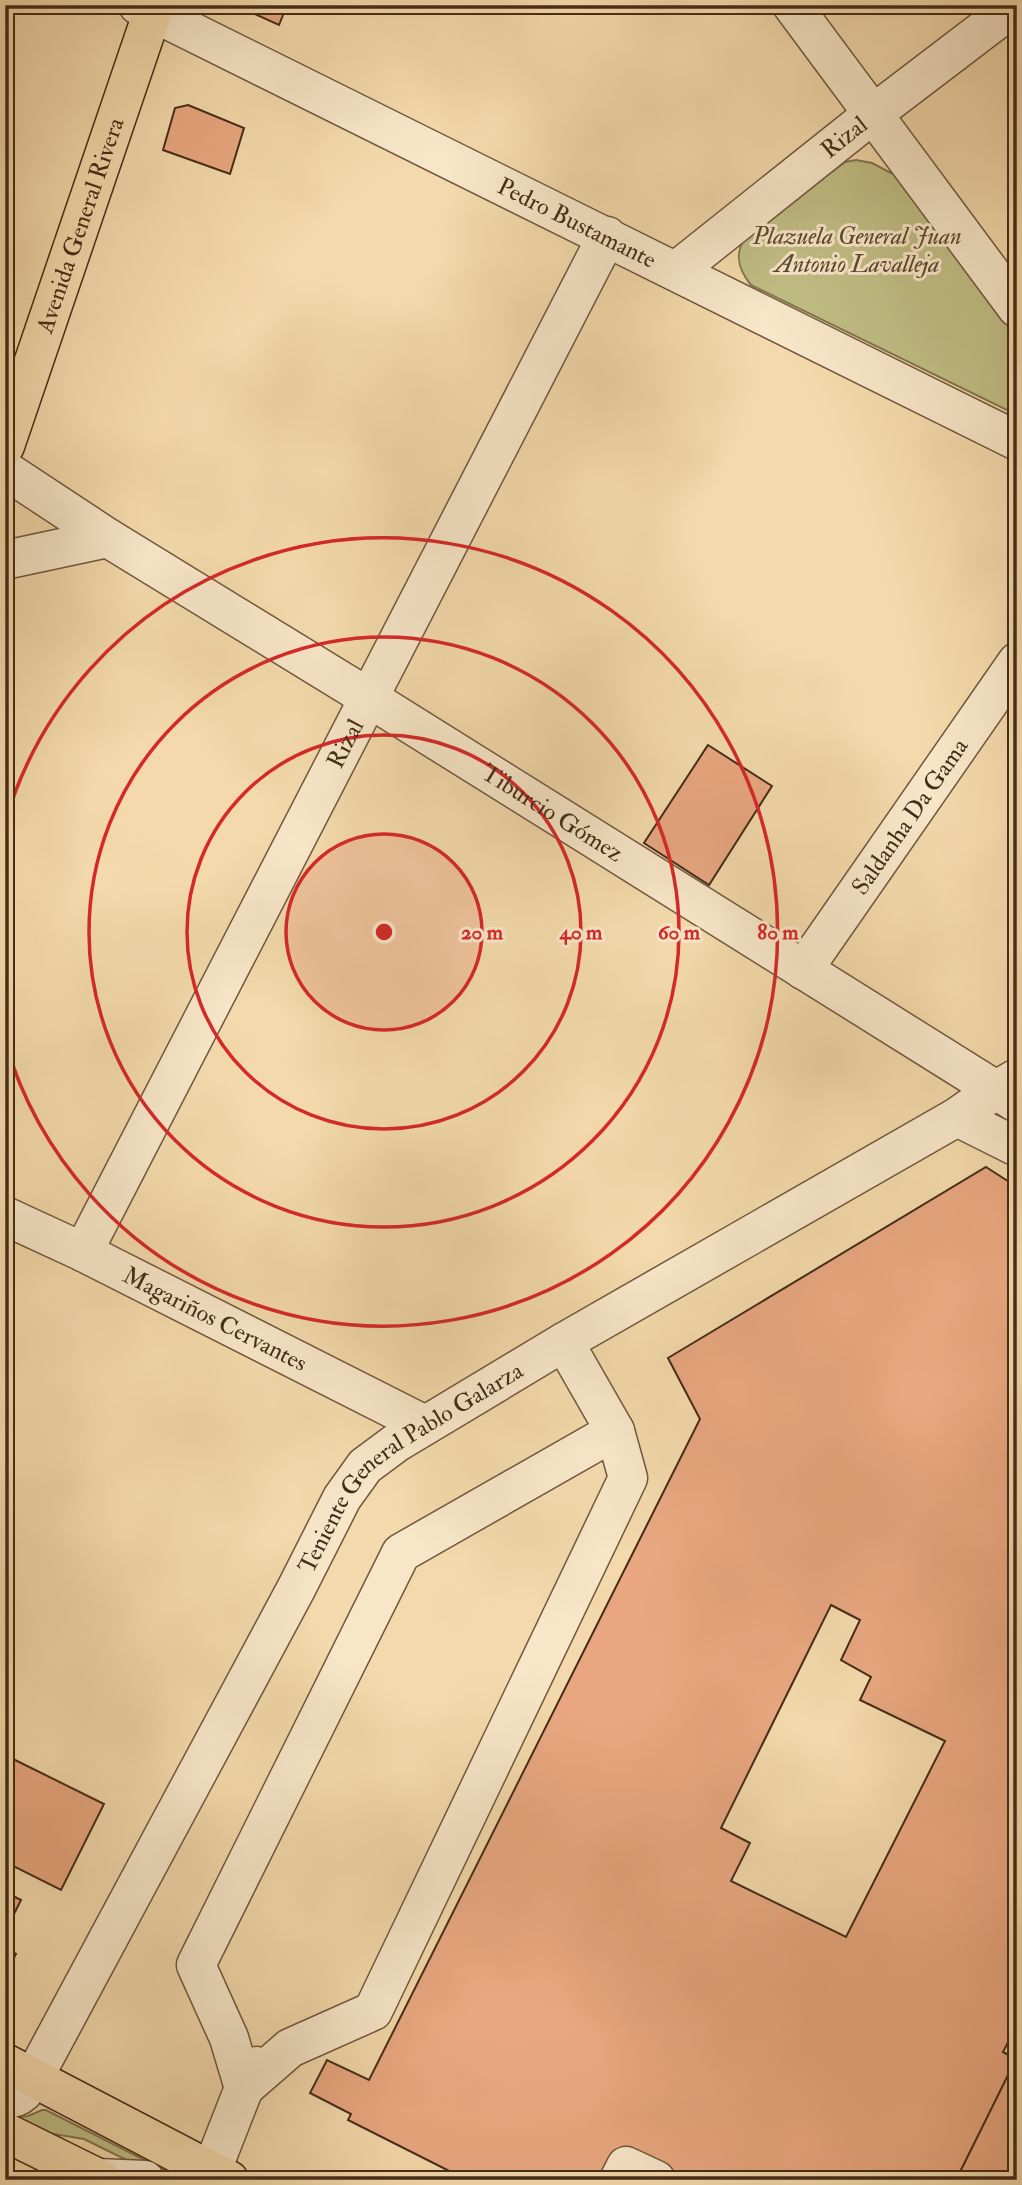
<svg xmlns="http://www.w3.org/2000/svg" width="1022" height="2185" font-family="'IM FELL Double Pica',serif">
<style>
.green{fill:#c0be85;stroke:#82754f;stroke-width:2}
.building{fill:#e8a780;stroke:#452c19;stroke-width:2;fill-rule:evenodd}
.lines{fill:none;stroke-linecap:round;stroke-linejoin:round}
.minor-casing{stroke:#70573e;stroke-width:41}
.major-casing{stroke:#452c19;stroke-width:41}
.minor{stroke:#f7e6c8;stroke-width:38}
.major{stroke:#f3d9ab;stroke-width:38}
.ring{fill:none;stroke:#d62828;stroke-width:3.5}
.labels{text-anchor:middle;stroke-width:6;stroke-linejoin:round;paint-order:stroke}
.street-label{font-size:24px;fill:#452c19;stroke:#f7e6c8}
.park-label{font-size:24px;font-style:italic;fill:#5e492f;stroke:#f7e6c8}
.centre{fill:#d62828;stroke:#f7e6c8;stroke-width:3.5}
.ring-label{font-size:21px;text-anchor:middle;font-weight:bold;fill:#d62828;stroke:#f7e6c8;stroke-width:6;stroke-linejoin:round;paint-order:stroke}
</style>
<rect width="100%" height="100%" fill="#f3d9ab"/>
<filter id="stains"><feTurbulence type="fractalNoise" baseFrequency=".00286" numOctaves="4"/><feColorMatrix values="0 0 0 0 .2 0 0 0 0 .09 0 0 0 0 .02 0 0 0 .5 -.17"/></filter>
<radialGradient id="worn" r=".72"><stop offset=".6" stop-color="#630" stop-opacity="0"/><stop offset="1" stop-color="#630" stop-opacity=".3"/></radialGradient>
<path class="green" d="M856,160L872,163L897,176L1017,338V415L751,285C737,268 734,252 747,235L845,162Z
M42,2110H46L184,2180H167L84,2139L35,2131L15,2117L28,2116Z"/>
<path class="building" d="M235,5H287L279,25Z
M188,105L244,128L230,174L163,150L175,108Z
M708,745L772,786L709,885L644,843Z
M986,1167L1017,1187V2025L1003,2052L1016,2059L956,2180H676L624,2154L610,2180H467L348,2120L351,2114L310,2093L327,2060L369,2080L700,1419L668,1358ZM831,1605L860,1620L841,1660L871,1677L860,1700L945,1741L846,1937L731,1881L750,1843L721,1828Z
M5,1755L104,1804L61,1890L5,1862Z
M5,1892L21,1900L8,1926L5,1925Z
M5,1948L16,1954L5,1975Z
M1016,2059L1017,2180H956Z"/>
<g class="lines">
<defs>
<g id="minor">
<path id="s1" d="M138,5L1017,441"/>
<path d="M792,5L1017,308"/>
<path id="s2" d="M676,271L873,114L1016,5"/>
<path id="s3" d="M5,470L108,538L369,698L1015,1102"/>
<path d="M5,560L108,538"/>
<path id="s4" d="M803,970L1017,662"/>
<path d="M957,1117L1017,1147"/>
<path id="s5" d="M5,1216L83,1252L425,1425"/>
<path id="s6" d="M83,1252L607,236"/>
<path d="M564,1342L615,1431"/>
<path d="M615,1431L628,1478L373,2011L290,2048L244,2088L229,2038L196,1965L401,1553Z"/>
<path id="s7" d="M5,2099C21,2099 27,2089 34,2077L297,1587L342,1498L365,1466L396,1443L564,1342L957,1117L994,1091L1017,1078"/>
<path d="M97,2180L98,2178L145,2180"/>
<path d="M208,2180L244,2088L257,2066"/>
<path d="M619,2180L626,2166L656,2180"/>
</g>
<g id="major">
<path id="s8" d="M5,446L155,5"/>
<path d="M5,2063L229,2180"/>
<path d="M5,2132L102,2180"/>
</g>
</defs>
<use href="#minor" class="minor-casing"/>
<use href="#major" class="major-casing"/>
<use href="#minor" class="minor"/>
<use href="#major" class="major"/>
</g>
<circle cx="384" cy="932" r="98" fill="#d62828" fill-opacity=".12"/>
<g class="ring">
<circle cx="384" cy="932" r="98"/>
<circle cx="384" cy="932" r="197"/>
<circle cx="384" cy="932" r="295"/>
<path d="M5 823A394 394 0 1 1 5 1041"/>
</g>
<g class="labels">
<g class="street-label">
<text dy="8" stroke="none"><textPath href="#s2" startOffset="215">Rizal</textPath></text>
<text dy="8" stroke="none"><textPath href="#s1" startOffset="490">Pedro Bustamante</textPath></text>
<text dy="8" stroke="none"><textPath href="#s8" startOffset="233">Avenida General Rivera</textPath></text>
<text dy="8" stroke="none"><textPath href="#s6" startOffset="572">Rizal</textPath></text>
<text dy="8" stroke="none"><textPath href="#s3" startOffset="646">Tiburcio Gómez</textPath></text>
<text dy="8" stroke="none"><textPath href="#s4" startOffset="187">Saldanha Da Gama</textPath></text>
<text dy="8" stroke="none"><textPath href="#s5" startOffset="234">Magariños Cervantes</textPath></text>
<text dy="8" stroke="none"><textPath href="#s7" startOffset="765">Teniente General Pablo Galarza</textPath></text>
</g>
<g class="park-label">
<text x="857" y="244">Plazuela General Juan<tspan x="857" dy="28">Antonio Lavalleja</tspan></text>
</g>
</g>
<circle cx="384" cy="932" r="10" class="centre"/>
<g class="ring-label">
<text x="482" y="939">20 m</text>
<text x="581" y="939">40 m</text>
<text x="679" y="939">60 m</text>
<text x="778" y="939">80 m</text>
</g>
<rect width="1022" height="2185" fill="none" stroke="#f3d9ab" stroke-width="28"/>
<rect x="7" y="7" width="1008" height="2171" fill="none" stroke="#452c19" stroke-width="3.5"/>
<rect x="14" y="14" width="994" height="2157" fill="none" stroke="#452c19" stroke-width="2"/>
<rect width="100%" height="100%" filter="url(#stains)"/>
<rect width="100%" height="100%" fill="url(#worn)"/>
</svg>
